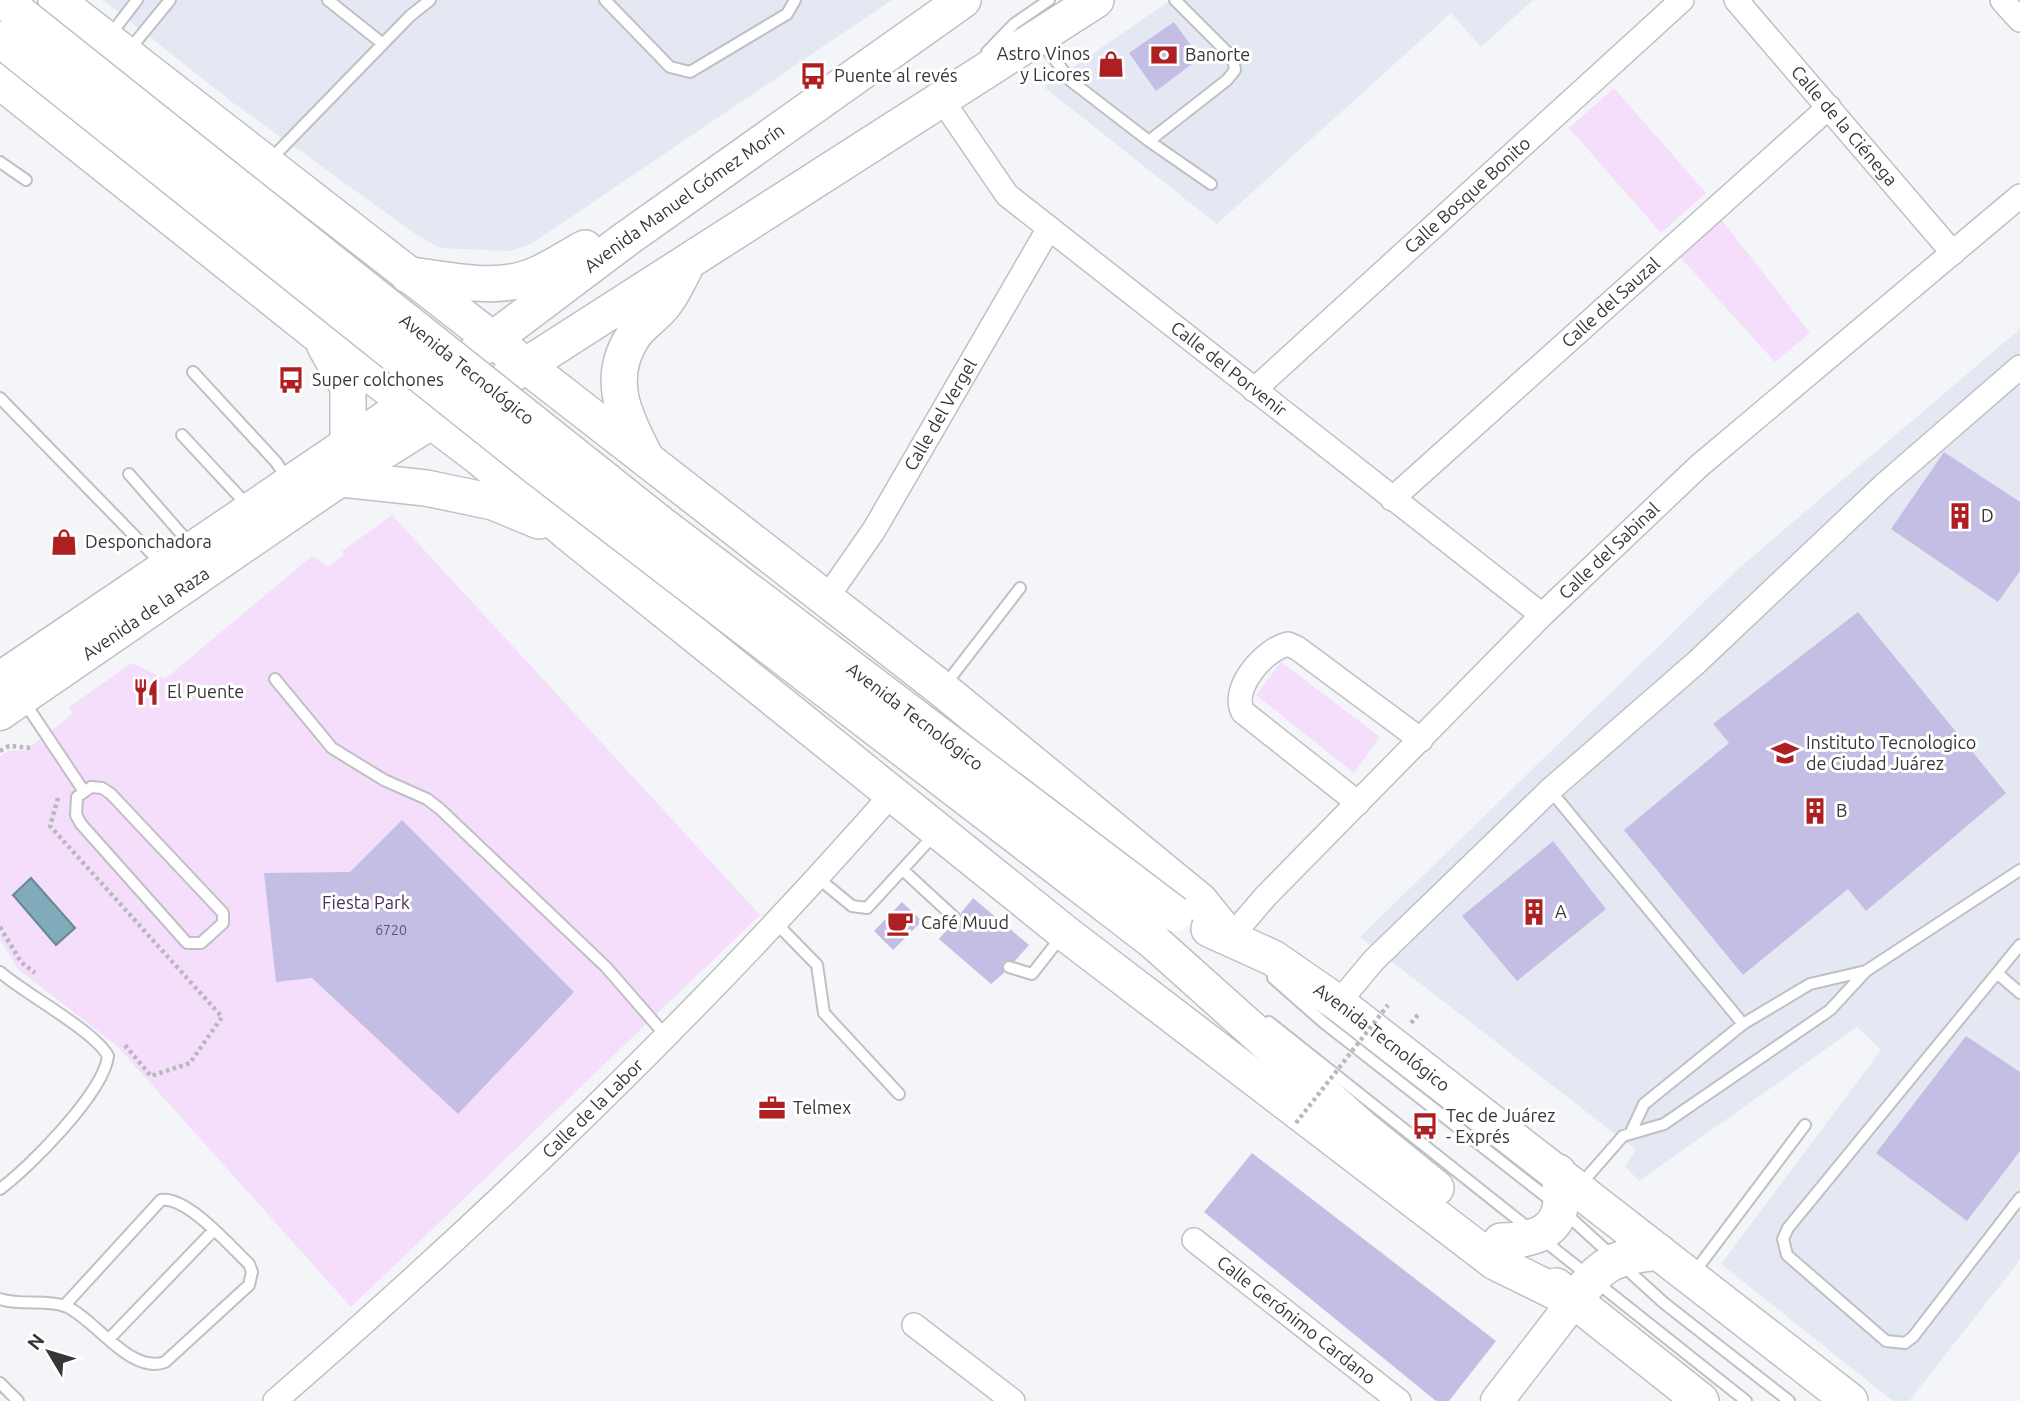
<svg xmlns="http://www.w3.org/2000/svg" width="2020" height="1401" font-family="Ubuntu,sans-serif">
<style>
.built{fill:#e4e8f2}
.green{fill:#f4defc}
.water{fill:#7fabbb;stroke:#698894;stroke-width:2}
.building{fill:#c5bee4}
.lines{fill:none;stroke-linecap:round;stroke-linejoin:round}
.service-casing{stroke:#bfc0c3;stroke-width:14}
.minor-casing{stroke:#bfc0c3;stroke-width:26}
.secondary-casing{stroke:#bfc0c3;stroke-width:35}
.primary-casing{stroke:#bfc0c3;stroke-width:38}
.path{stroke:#b8b9bc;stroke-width:4.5;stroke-dasharray:3.5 3.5;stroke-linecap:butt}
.service{stroke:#fff;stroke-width:10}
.minor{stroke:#fff;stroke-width:23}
.secondary{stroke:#fff;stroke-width:32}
.primary{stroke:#fff;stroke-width:35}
.primary-bridge-casing{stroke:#bfc0c3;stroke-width:38;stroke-linecap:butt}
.path-bridge{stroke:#b8b9bc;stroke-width:4.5;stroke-dasharray:3.5 3.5;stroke-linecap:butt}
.primary-bridge{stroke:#fff;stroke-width:35}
.labels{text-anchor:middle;stroke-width:6;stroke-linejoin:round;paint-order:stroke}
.number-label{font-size:14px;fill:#5a5963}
.poi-label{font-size:18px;fill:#373738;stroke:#fff;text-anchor:start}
.street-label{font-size:18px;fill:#373738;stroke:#fff}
.park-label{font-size:18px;fill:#4e2d59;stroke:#fff}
</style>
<rect width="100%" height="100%" fill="#f3f5f8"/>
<path class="built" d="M103,0H892L531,244L509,251L440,248L417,235L232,102Z
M1171,0H1533L1481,47L1451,13L1217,224L1044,87Z
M2020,329V1260L1909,1401H1893L1721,1264L1881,1050L1857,1027L1639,1181L1625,1166L1636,1150L1360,937L1739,568Z"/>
<path class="green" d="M1614,88L1706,193L1661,233L1569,128Z
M1721,219L1810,333L1775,362L1680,257Z
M392,515L760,915L351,1307L118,1047L18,969L0,939V756L10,750L25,751L72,714L69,707L132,663L165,679L312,556L329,567L344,555L342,551Z
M1281,662L1380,737L1354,773L1256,695Z"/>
<path class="water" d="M31,878L75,928L56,945L13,895Z"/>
<path class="building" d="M1174,22L1200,58L1156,91L1129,53Z
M1944,452L2020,502V571L1998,602L1891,529Z
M1858,612L2006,793L1866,911L1848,889L1743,975L1624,830L1729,743L1713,724Z
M402,820L574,992L458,1114L312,978L276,982L264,873L350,872Z
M1553,841L1606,909L1517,981L1462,916Z
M973,898L1029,945L1015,961L1003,962L1004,973L991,984L939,939L951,925L962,924L961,913Z
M902,902L922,921L893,950L874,931Z
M1966,1036L2020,1072V1151L1967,1221L1876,1153Z
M1252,1153L1496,1341L1449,1401H1436L1204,1212Z"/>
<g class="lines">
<defs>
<path id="service" d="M328,0L383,44
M605,0L670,67L690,72L787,14L795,0
M110,35L137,0
M1040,40L1071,81L1149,141L1211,184
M129,50L170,0
M987,52L1014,24L1049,0
M1149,141L1227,80L1235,70L1233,58L1175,0
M269,161L410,16L430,0
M0,162L26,180
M193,372L276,462L288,480
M0,398L162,564
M182,435L249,507
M129,474L191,545
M275,679L332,748L384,780L427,799L440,809L606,967L667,1037
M945,685L1020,588
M23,700L83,790
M91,787L102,788L111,794L223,913V923L201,943H187L81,824L76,815L77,797Z
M1550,790L1743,1024
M904,871L956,919
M818,878L852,906L867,908L934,835
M774,921L817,965L824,1013L899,1094
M2020,945L1788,1228L1783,1239L1787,1255L1886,1341L1905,1343L1913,1337L2020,1198
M1009,967L1032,974L1061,937
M0,972C25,994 95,1031 108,1056C104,1092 30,1167 0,1189
M1997,973L2020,993
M1273,978L1323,1022L1553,1202
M1269,1022L1746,1401
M1631,1132L1644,1104L1743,1024L1810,984L1866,971
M1580,1185L1623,1136L1664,1124L1830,1010L1866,971L2020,870
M1565,1213L1664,1303L1789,1401
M1693,1274L1805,1125
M0,1299C20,1306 46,1299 65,1306C95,1318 130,1375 165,1362L249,1285L252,1272L249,1264C230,1246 187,1196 161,1200L64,1306
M109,1339L213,1231
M0,1383L18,1401"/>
<g id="minor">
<path id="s1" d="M1736,0L1953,253"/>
<path d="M2002,0L2020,20"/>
<path id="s2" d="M942,100L1007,195L1542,615"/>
<path id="s3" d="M1254,390L1682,0"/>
<path id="s4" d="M1392,499L1829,107"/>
<path id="s5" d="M826,599L874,530L1049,228"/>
<path d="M1358,803L1243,712C1230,688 1265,649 1288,644L1297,648L1421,740"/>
<path id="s6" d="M1230,938L1265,897L1542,615L1699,466L2020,196"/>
<path d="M1338,1003L1374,960L1550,790L1697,662L1884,485L2020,367"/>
<path id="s7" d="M1194,1240L1399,1401"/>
<path d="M914,1325L1013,1401"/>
<path id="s8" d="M275,1401C494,1211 700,1013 891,795"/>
</g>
<g id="secondary">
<path d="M0,678L408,402"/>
<path id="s9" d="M0,714L342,479L433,422"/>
<path d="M1497,1401L1574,1301"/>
</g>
<g id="primary">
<path d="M56,0L942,689L1200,901L1230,938"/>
<path d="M0,81L317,334L480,458L567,532L1065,933L1495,1262L1574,1301"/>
<path d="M408,275C450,279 497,293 538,274C554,267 570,256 585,248"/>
<path d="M325,346L348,387V442"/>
<path id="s10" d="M476,352L626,239L963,0"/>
<path d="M508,377L1096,0"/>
<path d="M644,454C624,416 606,379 632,338C640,324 656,316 665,303C673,293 678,281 684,270"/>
<path d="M342,479L426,488L493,502L539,521"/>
<path id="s11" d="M1209,929L1273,958L1338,1003L1850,1401"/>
<path d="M1153,941L1362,1128L1436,1188"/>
<path d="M1501,1241C1551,1240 1569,1221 1558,1172"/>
<path d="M1556,1286L1701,1401"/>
<path d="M1574,1301C1602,1263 1612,1257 1659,1252"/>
</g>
</defs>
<use href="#service" class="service-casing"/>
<use href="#minor" class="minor-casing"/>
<use href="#secondary" class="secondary-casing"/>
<use href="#primary" class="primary-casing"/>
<path class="path" d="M0,751L9,746L33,748
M58,798L50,826L222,1017L190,1063L151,1076L124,1044
M0,927L21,962L35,973
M1411,1023L1418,1015"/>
<use href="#service" class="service"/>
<use href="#minor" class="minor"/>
<use href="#secondary" class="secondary"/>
<use href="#primary" class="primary"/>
<defs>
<g id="primary-bridge">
<path id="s12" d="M3,0L662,525L1175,914"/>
<path d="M0,39L536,467L1153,941"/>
</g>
</defs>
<use href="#primary-bridge" class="primary-bridge-casing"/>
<path class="path-bridge" d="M1296,1123L1388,1005"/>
<use href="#primary-bridge" class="primary-bridge"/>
</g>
<defs>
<symbol id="bank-bare" viewBox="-9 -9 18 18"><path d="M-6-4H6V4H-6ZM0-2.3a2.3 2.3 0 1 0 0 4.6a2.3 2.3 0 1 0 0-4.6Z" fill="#af1e21" stroke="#fff" stroke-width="2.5" paint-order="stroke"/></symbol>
<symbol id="shop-bare" viewBox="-9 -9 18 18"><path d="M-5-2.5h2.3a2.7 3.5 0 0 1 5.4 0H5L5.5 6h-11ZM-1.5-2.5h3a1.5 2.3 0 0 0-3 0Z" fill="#af1e21" stroke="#fff" stroke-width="2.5" paint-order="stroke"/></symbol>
<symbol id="bus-bare" viewBox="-9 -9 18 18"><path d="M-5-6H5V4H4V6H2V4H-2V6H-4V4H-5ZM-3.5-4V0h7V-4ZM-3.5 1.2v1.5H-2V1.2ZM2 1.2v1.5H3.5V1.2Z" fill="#af1e21" stroke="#fff" stroke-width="2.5" paint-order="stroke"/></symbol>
<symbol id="building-bare" viewBox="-9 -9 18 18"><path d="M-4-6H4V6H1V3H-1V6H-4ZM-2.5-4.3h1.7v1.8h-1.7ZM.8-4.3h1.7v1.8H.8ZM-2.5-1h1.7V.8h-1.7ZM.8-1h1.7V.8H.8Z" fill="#af1e21" stroke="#fff" stroke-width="2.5" paint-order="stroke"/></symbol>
<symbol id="restaurant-bare" viewBox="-9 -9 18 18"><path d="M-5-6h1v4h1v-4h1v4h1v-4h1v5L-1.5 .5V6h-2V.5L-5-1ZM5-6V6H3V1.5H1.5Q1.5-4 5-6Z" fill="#af1e21" stroke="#fff" stroke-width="2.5" paint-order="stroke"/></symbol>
<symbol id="university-bare" viewBox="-9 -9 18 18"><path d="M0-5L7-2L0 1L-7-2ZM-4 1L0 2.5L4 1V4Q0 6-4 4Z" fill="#af1e21" stroke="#fff" stroke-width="2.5" paint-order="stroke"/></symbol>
<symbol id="cafe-bare" viewBox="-9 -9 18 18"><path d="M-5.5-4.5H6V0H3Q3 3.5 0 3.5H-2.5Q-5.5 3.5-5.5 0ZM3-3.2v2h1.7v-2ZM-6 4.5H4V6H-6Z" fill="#af1e21" stroke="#fff" stroke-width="2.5" paint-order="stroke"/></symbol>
<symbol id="office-bare" viewBox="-9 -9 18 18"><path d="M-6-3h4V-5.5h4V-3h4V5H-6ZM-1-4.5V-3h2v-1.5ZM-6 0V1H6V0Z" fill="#af1e21" stroke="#fff" stroke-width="2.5" paint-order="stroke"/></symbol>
</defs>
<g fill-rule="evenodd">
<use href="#bank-bare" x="1145" y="36" width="38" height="38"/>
<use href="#shop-bare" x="1092" y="45" width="38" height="38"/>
<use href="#bus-bare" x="794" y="57" width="38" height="38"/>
<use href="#bus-bare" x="272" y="361" width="38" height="38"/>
<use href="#building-bare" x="1941" y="497" width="38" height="38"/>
<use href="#shop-bare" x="45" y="523" width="38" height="38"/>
<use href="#restaurant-bare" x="127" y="673" width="38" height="38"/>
<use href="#university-bare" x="1766" y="734" width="38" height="38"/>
<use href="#building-bare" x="1796" y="792" width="38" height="38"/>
<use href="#building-bare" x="1515" y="893" width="38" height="38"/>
<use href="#cafe-bare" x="881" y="904" width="38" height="38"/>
<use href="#office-bare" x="753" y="1089" width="38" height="38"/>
<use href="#bus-bare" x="1406" y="1107" width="38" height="38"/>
</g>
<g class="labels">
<g class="number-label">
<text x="391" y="935">6720</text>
</g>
<g class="poi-label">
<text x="1090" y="60" text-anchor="end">Astro Vinos<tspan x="1090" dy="21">y Licores</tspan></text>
<text x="1185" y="61">Banorte</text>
<text x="834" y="82">Puente al revés</text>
<text x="312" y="386">Super colchones</text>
<text x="1981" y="522">D</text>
<text x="85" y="548">Desponchadora</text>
<text x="167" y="698">El Puente</text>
<text x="1806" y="749">Instituto Tecnologico<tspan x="1806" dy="21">de Ciudad Juárez</tspan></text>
<text x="1836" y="817">B</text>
<text x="1555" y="918">A</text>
<text x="921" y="929">Café Muud</text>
<text x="793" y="1114">Telmex</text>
<text x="1446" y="1122">Tec de Juárez<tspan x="1446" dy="21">- Exprés</tspan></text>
</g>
<g class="street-label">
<text dy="6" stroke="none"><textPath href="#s1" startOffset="166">Calle de la Ciénega</textPath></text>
<text dy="6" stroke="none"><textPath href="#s3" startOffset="289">Calle Bosque Bonito</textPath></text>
<text dy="6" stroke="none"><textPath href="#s10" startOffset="259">Avenida Manuel Gómez Morín</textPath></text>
<text dy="6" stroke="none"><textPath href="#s4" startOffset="294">Calle del Sauzal</textPath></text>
<text dy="6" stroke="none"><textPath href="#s12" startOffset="593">Avenida Tecnológico</textPath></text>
<text dy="6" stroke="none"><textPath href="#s2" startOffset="397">Calle del Porvenir</textPath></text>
<text dy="6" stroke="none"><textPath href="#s5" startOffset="217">Calle del Vergel</textPath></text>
<text dy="6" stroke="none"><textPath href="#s6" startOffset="542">Calle del Sabinal</textPath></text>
<text dy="6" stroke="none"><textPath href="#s9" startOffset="177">Avenida de la Raza</textPath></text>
<text dy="6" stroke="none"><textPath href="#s12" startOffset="1160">Avenida Tecnológico</textPath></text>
<text dy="6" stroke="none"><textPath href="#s11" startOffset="205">Avenida Tecnológico</textPath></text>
<text dy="6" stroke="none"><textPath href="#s8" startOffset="432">Calle de la Labor</textPath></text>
<text dy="6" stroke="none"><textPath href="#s7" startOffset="130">Calle Gerónimo Cardano</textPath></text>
</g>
<g class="park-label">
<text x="366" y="909">Fiesta Park</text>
</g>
</g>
<g transform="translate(49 1352) rotate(308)" stroke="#ffffff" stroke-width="5" paint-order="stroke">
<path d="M0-5L12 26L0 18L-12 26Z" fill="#373738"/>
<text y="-10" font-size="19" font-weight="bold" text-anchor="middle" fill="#373738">N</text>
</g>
</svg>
